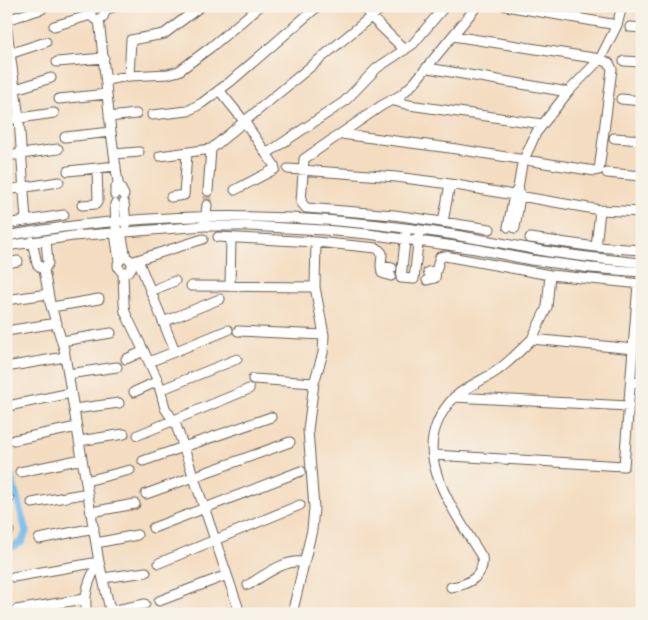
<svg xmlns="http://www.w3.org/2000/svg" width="648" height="620" font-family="Sriracha,sans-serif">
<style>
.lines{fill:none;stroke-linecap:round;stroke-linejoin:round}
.canal{stroke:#75bced;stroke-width:7}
.minor-tunnel{stroke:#c9b69f;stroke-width:9;stroke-dasharray:9 4.5;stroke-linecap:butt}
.minor-casing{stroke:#685f55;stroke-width:11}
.minor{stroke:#fff;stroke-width:9}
</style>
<rect width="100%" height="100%" fill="#f7f3e8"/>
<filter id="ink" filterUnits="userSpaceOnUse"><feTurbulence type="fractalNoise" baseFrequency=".02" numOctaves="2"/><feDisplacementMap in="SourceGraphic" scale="10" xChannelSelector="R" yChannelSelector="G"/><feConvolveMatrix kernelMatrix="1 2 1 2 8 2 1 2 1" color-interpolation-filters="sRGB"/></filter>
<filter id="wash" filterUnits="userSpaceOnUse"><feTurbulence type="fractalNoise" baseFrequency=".0096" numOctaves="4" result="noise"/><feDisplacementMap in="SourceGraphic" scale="20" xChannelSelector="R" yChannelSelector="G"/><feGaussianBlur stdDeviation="1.12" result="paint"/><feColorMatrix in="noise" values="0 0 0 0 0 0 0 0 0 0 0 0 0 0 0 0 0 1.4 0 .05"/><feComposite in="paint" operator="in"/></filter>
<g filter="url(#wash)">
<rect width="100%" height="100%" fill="#f4dcc0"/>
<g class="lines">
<path class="canal" d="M6,458L26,531L22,542L6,550"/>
</g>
</g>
<g filter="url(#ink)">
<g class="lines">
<path class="minor-tunnel" d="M207,205L208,191"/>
<defs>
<path id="minor" d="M95,6L91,10V15C94,20 99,21 103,17L105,12L100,6
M364,6L371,17L405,50
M477,6L414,83L401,95L381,106L304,159L301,202L306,208L394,215L490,229
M506,6L617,25
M104,10L117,6
M99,19L111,132L118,183L124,195
M6,20L42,9
M6,23L19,118L26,221
M54,26L91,15
M630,27L642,28
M6,55L46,42
M624,61L642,62
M57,62L104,58
M428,68L568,92
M129,76L131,40L164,34L201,6
M106,80L129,76L168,74L179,71L211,47L260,6
M219,90L244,121L274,165L275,169L235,190
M6,92L51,78
M59,99L107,94
M621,99L642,101
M391,100L409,105L542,124
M152,115L188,111L202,103L230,82L318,6
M109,117L136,114
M6,120L54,113
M341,134L450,148L595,171L599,170L612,69L609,63L600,59L453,36
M65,137L111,132
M614,138L642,140
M114,154L139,152
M266,154L344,102L377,68L413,44L445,6
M6,156L58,149
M160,156L211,149
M288,169L396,177L450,184L600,210L642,212
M68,171L116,166
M607,173L642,176
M6,190L59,182
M208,191L211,149L384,6
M115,195V190L118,183
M171,197L184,195L187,153
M124,203L126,225
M115,204L116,227
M82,205L96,204L98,200L97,168
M443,222L450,184
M6,224L64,215
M205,224L207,205
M508,227L514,195L518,188L522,164L536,133L568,92L600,59L617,25L622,6
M515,228L520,196L519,190
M121,232L126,258
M115,233L119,261
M406,233L401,278L414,279L419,235
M6,236C142,212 284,211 421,230C459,235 496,242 533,249C569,256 605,259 642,263
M218,237L316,242
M530,238L596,247L642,250
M32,241L37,264L44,270L48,263L46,240
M6,246L73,236L204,226H248L324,230L368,234L476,249L531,260L591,268L642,272
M596,247L600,210
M118 265a7 7 0 1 1 14 0a7 7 0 1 1-14 0Z
M138,260L175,351
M131,262L203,239
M6,263L18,261
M44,270L50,303L64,349L99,562L111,614
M436,271L440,257L445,256L550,275L642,284
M123,272L124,304L125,312L158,381L165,408L176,425L239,610L228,614
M550,275L547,307L532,339L634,349
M391,276L382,273L381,266L392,268
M427,280L435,278L436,271L428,272
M191,286L315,287
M230,286L231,238
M151,291L175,281
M6,300L48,294
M52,307L99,299
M163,322L220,299
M6,331L57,323
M238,331L324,335
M62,341L111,333
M126,359L144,351
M149,362L228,330
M6,367L65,357
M68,374L117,367
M253,379L314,383
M631,382L642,383
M160,390L237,359
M134,392L158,381
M454,397L629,406
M8,406L71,393
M74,409L119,403
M138,435L249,389
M14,440L77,427
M79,441L124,434
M433,455L624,466L638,284
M143,461L271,417
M20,472L82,459
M86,481L130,470
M146,494L290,442
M6,499H9
M32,503L88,493
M91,512L135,504
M153,528L301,471
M6,531H9
M39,539L94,528
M96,543L137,535
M159,563L300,505
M13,577L99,562
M103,578L146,572
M248,585C265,575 283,560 303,562
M451,587C468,585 485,576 482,557C466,531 437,489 433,458C429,436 439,411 456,396C469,385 484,380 498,370C510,361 521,350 532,339
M159,601L227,575
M16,610L84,599
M111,611L145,604
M87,614C83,594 89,579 99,562
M292,614L312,530L314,508L308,430L314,383L323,353L324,335L315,287L316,242L377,248L382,253L381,266"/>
</defs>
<use href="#minor" class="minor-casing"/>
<use href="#minor" class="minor"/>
</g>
</g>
<rect width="648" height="620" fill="none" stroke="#f7f3e8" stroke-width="25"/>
</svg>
